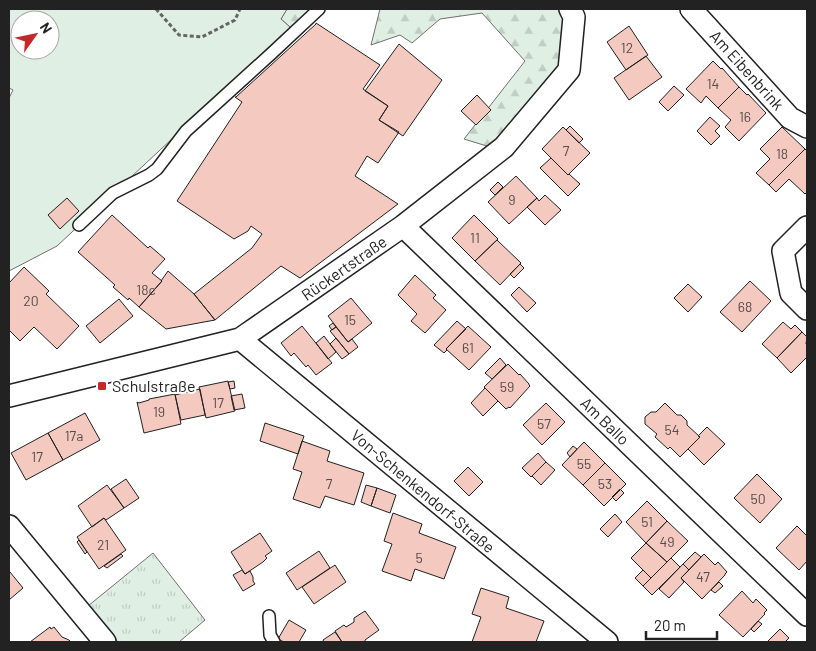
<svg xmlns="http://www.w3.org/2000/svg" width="816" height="651" font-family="Barlow,sans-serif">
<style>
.grass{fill:url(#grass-tufts);stroke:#6f6f6f}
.forest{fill:url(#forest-firs);stroke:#6f6f6f}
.park{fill:#e0efe3;stroke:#6f6f6f;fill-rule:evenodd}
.building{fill:#f3c9c0;stroke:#222}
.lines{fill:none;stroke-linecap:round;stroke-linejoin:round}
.lane-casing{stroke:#222;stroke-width:14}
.street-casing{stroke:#222;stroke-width:24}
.path{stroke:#646464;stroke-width:3;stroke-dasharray:4 2.5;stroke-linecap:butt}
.lane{stroke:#fff;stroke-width:11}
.street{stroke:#fff;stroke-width:21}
.poi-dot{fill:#c62828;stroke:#fff;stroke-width:2}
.labels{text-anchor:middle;stroke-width:4;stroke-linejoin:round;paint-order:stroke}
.number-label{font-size:14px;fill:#564c4a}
.street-label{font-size:16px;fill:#222;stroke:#fff}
.poi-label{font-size:16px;fill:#222;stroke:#fff;text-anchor:start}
</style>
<defs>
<pattern id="grass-tufts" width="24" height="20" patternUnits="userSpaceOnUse" patternTransform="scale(1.25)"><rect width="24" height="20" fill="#e0efe3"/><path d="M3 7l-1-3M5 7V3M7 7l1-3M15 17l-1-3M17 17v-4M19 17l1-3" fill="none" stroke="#c0cdc2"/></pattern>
<pattern id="forest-firs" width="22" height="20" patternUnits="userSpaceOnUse" patternTransform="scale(1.25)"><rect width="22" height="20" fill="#e0efe3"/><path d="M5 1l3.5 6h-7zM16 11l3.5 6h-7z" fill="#c0cdc2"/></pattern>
</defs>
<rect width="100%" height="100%" fill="#fff"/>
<path class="grass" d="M153,553L205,620L179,642H118L88,606Z"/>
<path class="forest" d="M287,9H311L291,28L281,19Z
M380,9H562L569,21L563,62L490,147L464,139L525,61L482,13L440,19L412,43L400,35L371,45Z"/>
<path class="park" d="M9,9H287L281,19L291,28L57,246L9,271V98L13,90L9,88ZM20,20H50V50H20Z"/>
<path class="building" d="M316,23L380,65L363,89L388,106L379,120L399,132L378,163L367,156L355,176L398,204L300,278L281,266L215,320L194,294L252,248L262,234L251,226L248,231L234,239L177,201L242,102L235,97H236L316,24Z
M629,26L648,55L626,70L607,42Z
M399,44L442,80L403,136L379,120L388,106L365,91Z
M646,56L662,77L629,100L614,78Z
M713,61L721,69L722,68L739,87L718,108L706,96L701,103L686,89Z
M674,86L684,95L668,111L659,102Z
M739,87L747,95L748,94L766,113L739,141L725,127L731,120L718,108Z
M477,95L491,110L476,125L461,111Z
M710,117L720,126L715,131L720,136L711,145L697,131Z
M570,126L583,139L579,143L566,130Z
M563,127L590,153L568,175L542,149Z
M782,127L805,149L769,185L756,173L770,159L760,149Z
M805,149L807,151V192L805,194L789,179L776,192L769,185Z
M551,158L568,175L569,174L580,184L568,196L540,168Z
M516,176L537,198L509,224L488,202Z
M498,182L503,187L495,195L490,190Z
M545,195L561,210L545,225L527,207L537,198L539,201Z
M67,198L79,211L60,229L48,215Z
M112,215L148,248L150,246L165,259L152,273L162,281L139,307L129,298L128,300L113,287L115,285L78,252Z
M474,215L498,239L475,261L452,238Z
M497,240L521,263L500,285L475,261Z
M520,264L524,268L514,278L510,274Z
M24,267L49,291L46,294L79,326L57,349L34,327L20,341L9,330V283Z
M168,271L194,294L215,320L166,329L139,307L162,281H161Z
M415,275L436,295L433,298L446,310L425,333L411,321L417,314L398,295Z
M750,281L771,301L742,332L720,312Z
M688,284L702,297L688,312L674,298Z
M519,287L536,303L527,312L511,295Z
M351,298L372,323L348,342L328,316Z
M119,299L133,316L100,343L86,326Z
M457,321L466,329L446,349L447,350L444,353L434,345Z
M783,322L791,329L795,325L802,332L777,358L762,344Z
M333,323L336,327L332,330L329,326Z
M302,326L332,363L316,375L308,365L306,367L294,353L291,356L281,343Z
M468,326L491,347L469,370L446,349Z
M336,327L348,342L352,339L358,347L349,354L330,331Z
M802,332L807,337L806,344L807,345V357L791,373L777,358Z
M324,336L336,352L328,359L316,343Z
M336,338L349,354L342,359L330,344Z
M500,358L506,365L492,379L485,373Z
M508,364L519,375L520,374L529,384V385L530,386L510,408L509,407L506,409L484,387Z
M228,381L235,411L206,418L199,387Z
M234,381L235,388L230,389L228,382Z
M485,388L498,401L483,416L471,403Z
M200,389L205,415L181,420L175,395Z
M175,394L181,424L144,433L137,402L139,403L149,400V399Z
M242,394L245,408L234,410L231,396Z
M546,403L565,422L542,445L523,425Z
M665,403L677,415H681L687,421V425L700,437L680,457L670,447L668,449L655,437L657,434L645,424V417L651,412H656Z
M85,413L100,440L63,460L48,433Z
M265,423L304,436L298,454L260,441Z
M707,427L725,444L704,465L688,449L700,437L698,436Z
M48,433L63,460L26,480L11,453Z
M302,441L330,451L327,461L364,473L354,505L325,496L320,508L293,499L302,472L293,469Z
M584,442L605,463L583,485L562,465Z
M573,446L577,449L570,457L567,453Z
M538,453L546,462L531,477L522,468Z
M546,462L555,470L541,485L532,476Z
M605,463L626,484L604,506L583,485Z
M468,467L483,482L469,496L454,481Z
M757,474L782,499L760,523L734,498Z
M126,479L139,498L124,508L111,489Z
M107,485L124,508L106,520L104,518L92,527L78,506Z
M366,485L377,488L371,506L361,502Z
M377,488L396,495L390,513L371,506Z
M620,489L624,493L616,501L612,497Z
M647,501L667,521L646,543L626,522Z
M393,513L422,524L419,533L456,547L444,579L415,569L411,581L382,571L392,544L384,541Z
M615,514L622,522L608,537L600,529Z
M104,518L126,550L99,569L77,537Z
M667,521L688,541L667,562L646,543Z
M797,526L807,536V561L799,570L776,548Z
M260,533L272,551L265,556L267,558L263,562L245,574L231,552Z
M79,540L87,552L85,554L77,542Z
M646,543L667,562L651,578L631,558Z
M319,551L330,568L297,590L286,573Z
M695,552L701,557L689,570L683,564Z
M121,554L123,556L107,568L104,566Z
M704,554L715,565L718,562L727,572L725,574V575L702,599L681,578Z
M671,558L680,567L652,595L643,586Z
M683,564L689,570L681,578L684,582L669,598L659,589Z
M335,565L346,582L314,604L302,587Z
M242,570L245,574L250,571L253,577V581L255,584L243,591L233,575Z
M643,570L651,578L643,586L635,578Z
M10,572L23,588L9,600V573Z
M719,582L723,586L715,593L711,590Z
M481,588L509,597L506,608L544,621L536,642H472L481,617L472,614Z
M742,591L753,603L756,599L767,610L764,613L765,614L743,637L719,615Z
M365,611L379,630L365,640V642H342L335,631L344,625L346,627L351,624L354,622V618Z
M289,620L306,630L299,642H284L278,639Z
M758,621L762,624L754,632L751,629Z
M50,627L51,629L54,627L62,637L69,640L71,642H30Z
M780,629L789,638L785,642H767Z
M335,632L342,642H324L323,640Z"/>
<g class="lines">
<defs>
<path id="lane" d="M79,225L113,193L149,175L157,169L186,131L196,122L272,53L319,9
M269,616L270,635L274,642"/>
<path id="street" d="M691,9L790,118L807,127
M403,226L807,615
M807,227L783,251L791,293L807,309
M240,339L607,642
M9,396L240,339L403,226L504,147L569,70L574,17L570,9
M9,526L105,642"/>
</defs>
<use href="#lane" class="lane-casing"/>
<use href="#street" class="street-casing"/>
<path class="path" d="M156,9L179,35L202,37L235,20L240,9"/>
<use href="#lane" class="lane"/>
<use href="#street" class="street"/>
</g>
<rect class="poi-dot" x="97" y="381" width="10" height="10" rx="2.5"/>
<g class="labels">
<g class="number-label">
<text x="627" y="53">12</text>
<text x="713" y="89">14</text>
<text x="745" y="122">16</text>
<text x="566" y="156">7</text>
<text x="782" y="159">18</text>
<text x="512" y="205">9</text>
<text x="475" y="243">11</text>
<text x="146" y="295">18c</text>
<text x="31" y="306">20</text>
<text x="745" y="312">68</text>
<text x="350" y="325">15</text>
<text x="468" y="353">61</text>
<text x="507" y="392">59</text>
<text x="218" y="408">17</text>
<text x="159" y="417">19</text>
<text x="544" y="429">57</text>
<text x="672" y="435">54</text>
<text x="74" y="441">17a</text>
<text x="37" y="462">17</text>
<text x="584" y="469">55</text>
<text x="329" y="489">7</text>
<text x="605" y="489">53</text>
<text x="758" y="504">50</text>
<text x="647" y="527">51</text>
<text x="667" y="547">49</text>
<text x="103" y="550">21</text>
<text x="419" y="563">5</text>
<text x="703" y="582">47</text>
</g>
<g class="street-label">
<text transform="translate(747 70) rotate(48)" y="6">Am Eibenbrink</text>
<text transform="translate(344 268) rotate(-35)" y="6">Rückertstraße</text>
<text transform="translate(605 421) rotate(44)" y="6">Am Ballo</text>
<text transform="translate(423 491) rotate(40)" y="6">Von-Schenkendorf-Straße</text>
</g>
<g class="poi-label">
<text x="112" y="392">Schulstraße</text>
</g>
</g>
<rect width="816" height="651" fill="none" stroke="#222222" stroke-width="20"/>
<g transform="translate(35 35) rotate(57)"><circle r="24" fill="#ffffff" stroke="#a7a7a7"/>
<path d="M0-4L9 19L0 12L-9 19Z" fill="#c62828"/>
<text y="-8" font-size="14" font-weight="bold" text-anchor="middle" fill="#222222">N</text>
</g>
<path d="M646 631v8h71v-8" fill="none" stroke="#222222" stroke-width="2.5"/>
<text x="654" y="631" font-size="15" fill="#222222" stroke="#ffffff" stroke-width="4" paint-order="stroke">20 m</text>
</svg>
